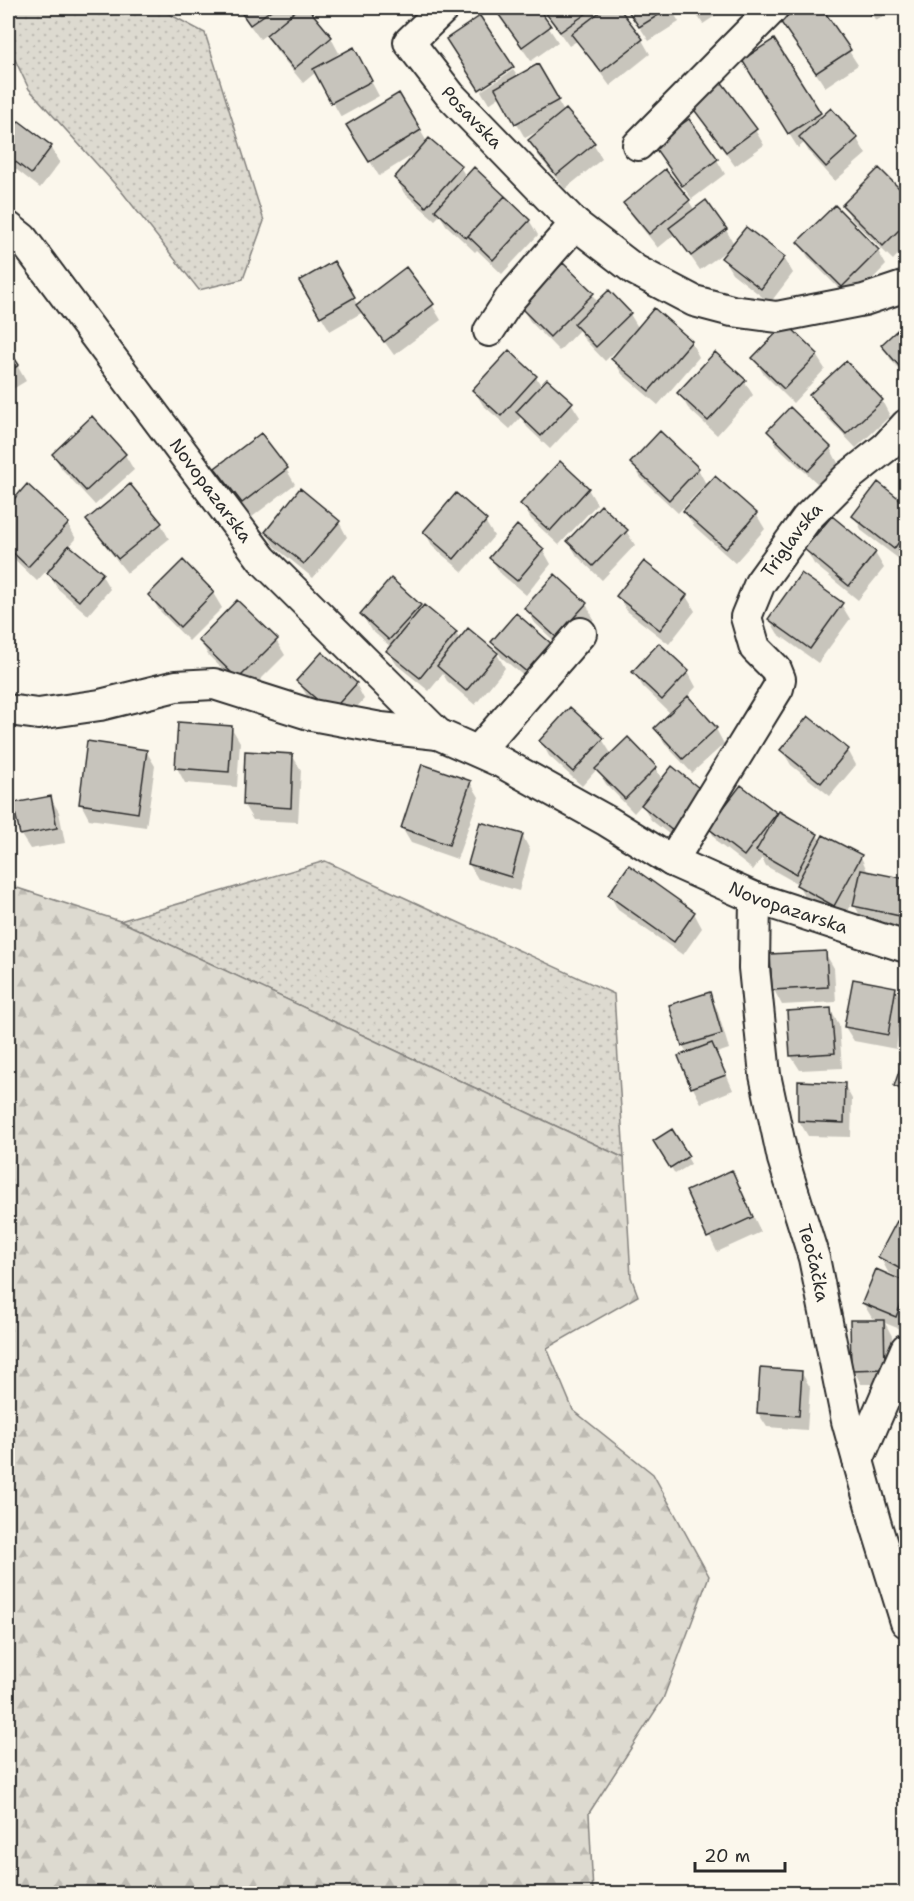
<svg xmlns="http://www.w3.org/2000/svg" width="914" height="1901" font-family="'Shantell Sans',sans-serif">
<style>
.grass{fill:url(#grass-dots);stroke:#84827e;stroke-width:1.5}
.forest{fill:url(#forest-firs);stroke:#84827e;stroke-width:1.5}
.shadow{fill:#0003}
.building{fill:#c7c4bc;stroke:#2b2b2b;stroke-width:1.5}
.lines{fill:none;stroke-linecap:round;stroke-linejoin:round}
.minor-casing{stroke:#2b2b2b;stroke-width:34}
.minor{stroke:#fbf7ec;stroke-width:30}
.labels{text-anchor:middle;stroke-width:6;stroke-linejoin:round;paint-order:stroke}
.street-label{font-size:18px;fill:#2b2b2b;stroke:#fbf7ec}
</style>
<defs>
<pattern id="grass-dots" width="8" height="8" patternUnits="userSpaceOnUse" patternTransform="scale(1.5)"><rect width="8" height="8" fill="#dddad0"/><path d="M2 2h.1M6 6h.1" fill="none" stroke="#bebbb3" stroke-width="1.8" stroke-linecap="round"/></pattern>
<pattern id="forest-firs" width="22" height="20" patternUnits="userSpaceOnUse" patternTransform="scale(1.5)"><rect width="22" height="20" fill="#dddad0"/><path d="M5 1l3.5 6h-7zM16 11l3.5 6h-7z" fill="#bebbb3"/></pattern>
</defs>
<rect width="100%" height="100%" fill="#fbf7ec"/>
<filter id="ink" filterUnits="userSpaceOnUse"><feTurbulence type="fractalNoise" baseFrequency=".0167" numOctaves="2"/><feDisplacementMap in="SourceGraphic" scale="12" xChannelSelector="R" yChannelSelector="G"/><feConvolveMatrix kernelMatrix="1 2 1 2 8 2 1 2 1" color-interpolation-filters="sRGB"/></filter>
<g filter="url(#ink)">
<path class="grass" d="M21,8H158L205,33L264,221L243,279L199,290L122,192L29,89L8,45V18Z
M325,861L614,994L624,1158L120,921Z"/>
<path class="forest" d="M8,885L120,921L624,1158L631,1277L638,1296L547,1348L573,1410L653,1474L709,1576L663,1699L589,1813L593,1893H8Z"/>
<path class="shadow" d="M237,8H297L298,10L301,8H306L331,38L339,53L333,58L334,59L362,64L379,96L341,117L316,72L303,83L276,50L267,34L260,39Z
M406,8H421L409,14Z
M494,8H536L558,42L531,61Z
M542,8H596L600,14L608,8H617L642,40L650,54L610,86L577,41L569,46Z
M627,8H671L679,22L649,41Z
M692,8H727L703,24Z
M802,8H821L858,65L825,87L782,21Z
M868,8H891L892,10L876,21Z
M774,41L822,118L831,110L857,139L866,154L835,181L809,152L804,143L798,148L752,75Z
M538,66L564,112L593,144L602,159L565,189L538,155L530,140L543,130L542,129L525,138L501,96L489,104L481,91L513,70L518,77Z
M717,78L755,130L764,145L735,166L697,114L688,99Z
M688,121L717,160L725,174L692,199L663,161L655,146Z
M19,123L51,147L60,162L40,188L8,163V138Z
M420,130L427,142L460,167L467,178L474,170L529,220L538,235L502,274L477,250L475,252L446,225L440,215L435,220L404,193L396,178L419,151L379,176L357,140Z
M879,170L906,197V246L893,260L852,220L844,205Z
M665,171L689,201L695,211L706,203L726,230L734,244L746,229L784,258L793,273L770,303L732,273L723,258L730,248L700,270L675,234L658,248L634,218L625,203Z
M799,242L878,251L886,265L851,301L808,257Z
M333,263L358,306L406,270L432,305L441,320L394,355L363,312L330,331L301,282Z
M609,292L630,314L639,329L691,342L699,357L658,405L622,374L613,359L626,344L624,343L605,361L584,339L579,330L559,351L530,321L521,307L592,294L598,303Z
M906,324V377L891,360L883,345Z
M8,350L26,381L8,392Z
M816,355L825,369L793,403L763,373L754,358Z
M536,377L542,387L571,403L580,417L550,449L527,427L521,417L510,429L483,405L474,390Z
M744,381L753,395L717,435L688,408L679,393Z
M811,396L882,401L890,416L856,448L820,410Z
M92,418L125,455L134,470L95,505L62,469L53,454Z
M769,431L830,448L838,463L818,484L777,446Z
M632,463L698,469L706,484L678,513L641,478Z
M560,464L588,489L597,504L559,545L531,519L522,504Z
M217,468L286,469L295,484L252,517L226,483Z
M715,478L756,514L765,529L735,563L694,526L685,512Z
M878,484L906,506V558L903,562L862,531L854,516Z
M27,487L68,524L76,539L69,547L101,574L110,589L88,615L57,588L47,570L37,581L8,553V508Z
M832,518L875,553L884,568L858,600L814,564L806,549Z
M88,520L161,524L169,539L127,573L97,535Z
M485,521L494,536L463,572L433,547L425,532Z
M339,522L347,537L313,578L275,547L266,532Z
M626,531L635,545L602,580L577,556L569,542Z
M543,550L551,564L526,595L500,573L491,558Z
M183,562L213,593L222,608L189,641L159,610L150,595Z
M618,596H686L695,611L669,644L627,611Z
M586,604L594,619L565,651L535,623L526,608Z
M841,604L850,619L818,663L778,634L769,619Z
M420,606L422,609L456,633L460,640L469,630L497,654L505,668L475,705L447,681L443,674L429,691L397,665L388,651L391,647L370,629L362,614Z
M516,615L538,688L501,657L493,643Z
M200,640H276L285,655L247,693L208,655Z
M634,672H688L696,687L687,697L716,729L724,744L692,773L664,743L656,728L671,714L643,687Z
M298,681L356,684L364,699L340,726L307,696Z
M231,727L240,742L237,787L185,783L177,768Z
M602,739L612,755L655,768L663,780L683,845L651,820L642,804L634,813L606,784L597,769L582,786L549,756L541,741Z
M782,750H848L856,765L830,796L791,765Z
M146,751L155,766L146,827L89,819L81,804Z
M292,755L301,770L298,822L253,820L244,805Z
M470,782L479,797L457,859L411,843L402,828Z
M50,797L59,812L65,843L30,849L21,835Z
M779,813L817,835L821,841L861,857L868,873L906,881V930L863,921L855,906L856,896L843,920L806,900L798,884L766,866L762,858L753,870L718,843L709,828L776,814L777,816Z
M522,835L530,850L519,891L478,879L469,864Z
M610,895L694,913L702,928L683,955L618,910Z
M825,953L834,968L836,1002L782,1005L774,990Z
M895,988L903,1003L896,1049L854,1041L845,1027Z
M709,994L717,1009L729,1049L717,1053L733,1090L701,1103L693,1088L680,1057L688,1054L683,1046L670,1006Z
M830,1010L839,1024L842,1068L800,1070L791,1056Z
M906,1013V1038L900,1026Z
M906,1055V1102L904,1101L896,1086Z
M844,1084L852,1099L851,1137L808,1136L799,1121Z
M672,1131L691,1164L675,1174L655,1141Z
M732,1172L761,1232L717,1252L688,1192Z
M898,1223L906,1228V1327L905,1331L885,1323L892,1336L893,1384H861L853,1369L880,1321L872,1318L863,1303L897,1277L888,1272L880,1257Z
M801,1372L810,1387L807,1430L767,1427L758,1413Z"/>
<path class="building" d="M238,8H274L250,25Z
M299,8H308L332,37L294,69L266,35Z
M494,8H538L551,26L522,47Z
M542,8H594L560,32Z
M605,8H619L643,39L601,72L571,34Z
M626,8H670L639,27Z
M799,8H822L851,50L816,73L780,21Z
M867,8H882L871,15Z
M480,16L514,67L479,90L446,39Z
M774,39L821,113L788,134L742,60Z
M354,47L372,81L331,103L313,69Z
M538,64L559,100L515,124L495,88Z
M717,76L757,129L726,152L686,99Z
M399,93L421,130L369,162L346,125Z
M831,108L858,138L826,167L799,137Z
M566,109L595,143L556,175L528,140Z
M689,119L718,159L682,186L653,145Z
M19,121L52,146L31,174L8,156V135Z
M429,138L462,166L426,207L394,178Z
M474,167L505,196L466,238L435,210Z
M879,168L906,195V223L883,246L842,205Z
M665,169L690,200L649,234L623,203Z
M505,196L530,220L493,260L468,236Z
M706,200L727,229L691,256L669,228Z
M835,205L879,250L842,287L797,242Z
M746,227L785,257L761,289L721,258Z
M334,261L355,297L320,317L299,281Z
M563,263L594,293L550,337L519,306Z
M406,267L434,304L384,342L356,305Z
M609,290L631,313L596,347L574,324Z
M654,308L692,341L649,391L611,359Z
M906,322V374L881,345Z
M786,323L818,354L784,389L752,358Z
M8,348L19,365L8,372Z
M509,350L537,376L501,416L472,390Z
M715,352L746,380L708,421L677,393Z
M846,361L883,400L846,434L809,395Z
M547,379L573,402L541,436L516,412Z
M790,407L831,447L808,471L767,431Z
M92,416L126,454L86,491L52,454Z
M660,431L699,468L669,500L630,463Z
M261,433L288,468L242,503L215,468Z
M560,461L589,488L550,531L520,504Z
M715,476L757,513L726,549L683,511Z
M878,482L906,504V532L894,549L852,516Z
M27,484L69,523L28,567L8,548V506Z
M130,484L162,523L118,559L86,520Z
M300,488L340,521L304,564L265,532Z
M456,493L487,520L454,559L423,532Z
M601,505L628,530L593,566L567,541Z
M832,516L876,552L849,586L804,549Z
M517,525L544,549L517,581L489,558Z
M69,545L103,573L79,601L47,573Z
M183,560L214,592L180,627L148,595Z
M644,561L687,595L660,630L616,596Z
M906,568V582L901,572Z
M801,573L843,603L810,649L768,619Z
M555,574L587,603L556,637L524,608Z
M391,578L421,605L389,640L360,614Z
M237,600L278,639L238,679L198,640Z
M424,605L457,632L420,678L386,651Z
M516,613L553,645L529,674L491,642Z
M468,628L498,653L466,691L437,666Z
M659,643L689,671L662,700L632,672Z
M322,652L357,683L331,712L296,681Z
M688,696L717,728L683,759L654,728Z
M570,707L604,738L573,772L539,741Z
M808,716L849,749L821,783L780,750Z
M178,722L232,726L229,772L175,768Z
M628,737L657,767L625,799L595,769Z
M87,741L147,750L138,813L79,804Z
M245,751L293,754L291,808L243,805Z
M422,764L471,781L449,845L401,828Z
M672,766L705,793L674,832L641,805Z
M741,785L777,813L744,856L708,828Z
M51,796L57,828L20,835L13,803Z
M779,811L818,834L796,874L756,851Z
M480,822L523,834L511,877L468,864Z
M823,835L862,855L834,906L796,885Z
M629,865L695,912L674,942L608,895Z
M861,870L906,879L900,916L853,906Z
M826,951L828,987L772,990L770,954Z
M853,979L896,987L888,1035L844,1027Z
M710,992L722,1034L682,1046L669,1005Z
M831,1008L835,1053L790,1056L787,1011Z
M906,1009V1031L899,1027Z
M712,1043L726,1075L691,1088L678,1056Z
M906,1051V1091L894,1086Z
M798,1081L845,1083L844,1123L798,1121Z
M672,1129L689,1156L670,1168L653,1141Z
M732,1170L753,1217L707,1238L686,1191Z
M897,1221L906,1226V1272L878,1257Z
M876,1269L906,1282V1292L896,1317L862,1303Z
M850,1320H884L885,1369L851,1370Z
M760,1368L802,1371L799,1416L757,1413Z"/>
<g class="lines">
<defs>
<g id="minor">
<path id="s1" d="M444,8L409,42L450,95L575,224L635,270L694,301L732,311L777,317L864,300L906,286"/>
<path d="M638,145L773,8"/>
<path id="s2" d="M8,227L22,238L262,559L438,734L499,761L607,821L672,861L755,898L906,947"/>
<path d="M489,331L510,299L575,224"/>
<path d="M8,710L38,714L100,705L176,686L214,684L312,715L381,728L438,734"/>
<path d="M478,751L581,633"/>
<path id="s3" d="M672,861L778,688L780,679L776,669L755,648L746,617L760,583L807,518L848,477L886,447L906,425"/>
<path id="s4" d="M755,898L754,968L765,1075L783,1159L814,1258L847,1421L876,1525L906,1622"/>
<path d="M858,1460L906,1349"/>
</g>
</defs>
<use href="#minor" class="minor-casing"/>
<use href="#minor" class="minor"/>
</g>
</g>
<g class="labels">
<g class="street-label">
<text dy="6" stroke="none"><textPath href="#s1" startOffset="147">Posavska</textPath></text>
<text dy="6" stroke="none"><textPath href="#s2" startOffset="333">Novopazarska</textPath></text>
<text dy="6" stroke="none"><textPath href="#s3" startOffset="375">Triglavska</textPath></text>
<text dy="6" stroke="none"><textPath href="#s2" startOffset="1059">Novopazarska</textPath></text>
<text dy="6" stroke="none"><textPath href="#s4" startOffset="372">Teočačka</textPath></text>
</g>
</g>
<rect width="914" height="1901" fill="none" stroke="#fbf7ec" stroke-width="30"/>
<rect x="15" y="15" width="884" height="1871" fill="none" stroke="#2b2b2b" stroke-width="2" filter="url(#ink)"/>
<path d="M695 1862v9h90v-9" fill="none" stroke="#2b2b2b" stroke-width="3"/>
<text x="704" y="1862" font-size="18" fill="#2b2b2b" stroke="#fbf7ec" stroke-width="4.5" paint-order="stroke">20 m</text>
</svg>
